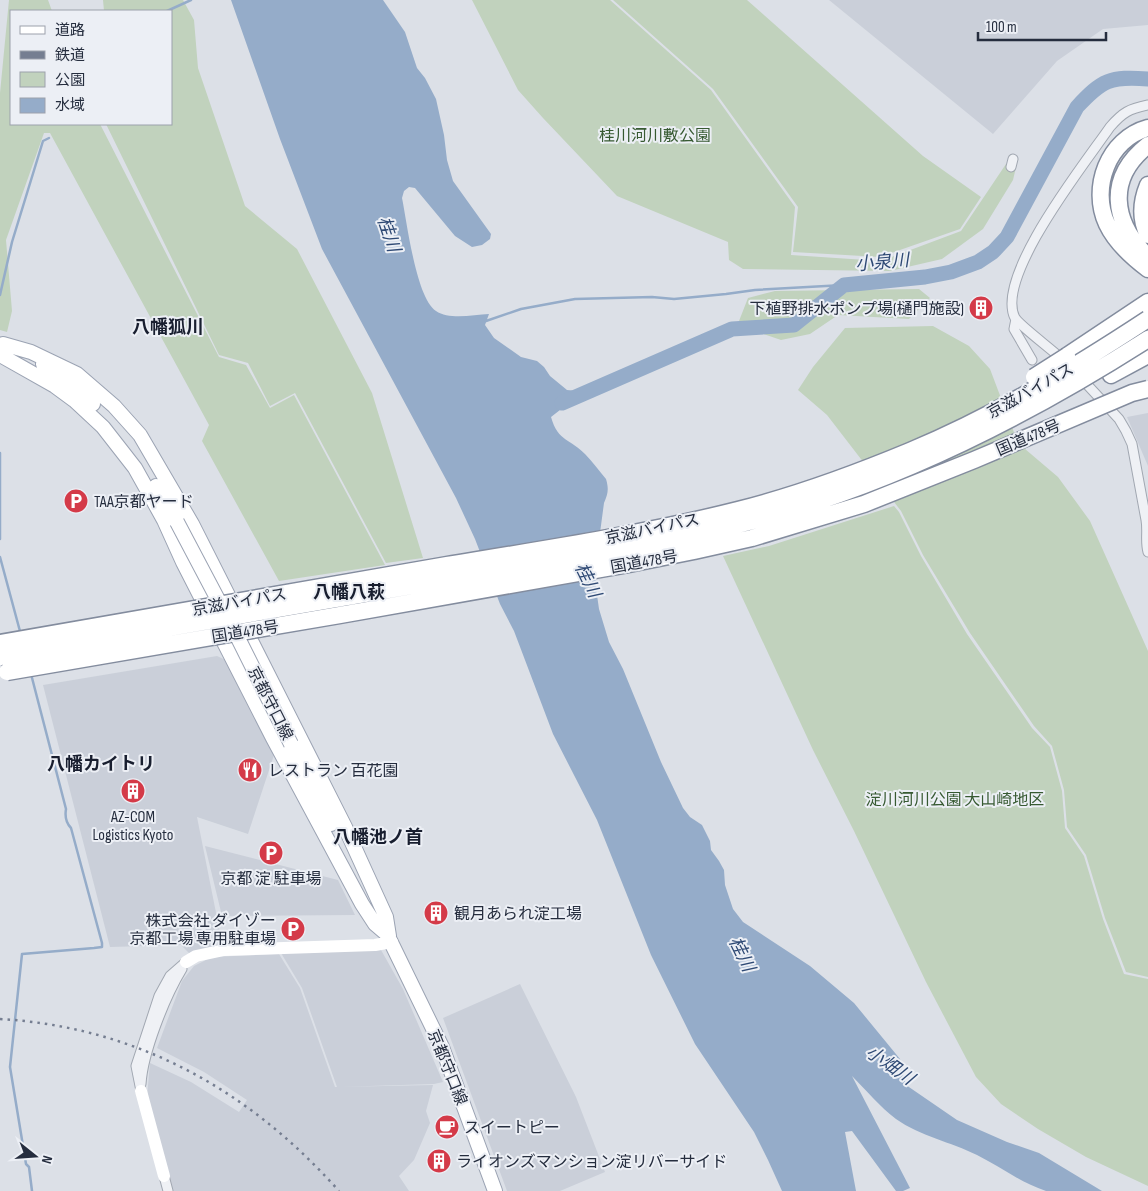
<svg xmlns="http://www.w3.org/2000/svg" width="1148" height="1191" font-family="'Sofia Sans Condensed','Noto Sans JP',sans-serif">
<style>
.built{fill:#cacfd9}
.green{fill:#c1d2bd}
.water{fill:#95acc9}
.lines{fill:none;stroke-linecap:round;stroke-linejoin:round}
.stream{stroke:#95acc9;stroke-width:2.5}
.river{stroke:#95acc9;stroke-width:15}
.street-casing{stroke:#a1a7b1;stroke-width:11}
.primary-casing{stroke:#9ba3b3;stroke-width:16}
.highway-casing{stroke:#838c9e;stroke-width:19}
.street{stroke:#eff1f5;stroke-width:9}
.secondary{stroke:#fff;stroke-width:12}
.primary{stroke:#fff;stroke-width:14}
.highway{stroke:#fff;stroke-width:16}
.rail{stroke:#757e91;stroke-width:2.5;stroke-dasharray:2.5 5;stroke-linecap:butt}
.primary-bridge-casing{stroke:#9ba3b3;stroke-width:16;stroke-linecap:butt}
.highway-bridge-casing{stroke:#838c9e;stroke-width:19;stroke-linecap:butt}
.primary-bridge{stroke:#fff;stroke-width:14}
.highway-bridge{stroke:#fff;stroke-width:16}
.labels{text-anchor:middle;stroke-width:4;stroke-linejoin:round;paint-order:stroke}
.park-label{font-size:16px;fill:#375a32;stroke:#eceff5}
.poi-label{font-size:16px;fill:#252d3e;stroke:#eceff5;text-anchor:start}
.street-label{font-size:16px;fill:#252d3e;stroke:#eceff5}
.water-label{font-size:18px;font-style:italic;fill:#2e4974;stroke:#eceff5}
.neighbourhood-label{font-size:18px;font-weight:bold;fill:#181e2f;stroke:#eceff5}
</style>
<rect width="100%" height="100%" fill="#dce0e7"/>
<path class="built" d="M829,0H1148V25L1103,29L1057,61L993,134Z
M1148,413V466L1127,417Z
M217,656L228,661L274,755L248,834L197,817L223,948L190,954L181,945L110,947L43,685Z
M205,846L338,880L355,915L222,916Z
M381,950L403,989L443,1082L434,1084L337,1087L302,988L281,953Z
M279,954L300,988L335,1087L433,1085L426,1111L430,1123L414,1160L399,1176L409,1191H172L147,1097L150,1063L191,1082L239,1112L247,1100L204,1072L157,1048L182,981L194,966L212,957Z
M520,984L576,1097L605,1172L560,1191H507L443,1018Z"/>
<path class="green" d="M9,0H48L52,11H11V124H100L219,357L246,365L270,408L294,395L385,565L279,581L202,441L209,425L50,133H44L6,240L12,311L7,332L0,330V93Z
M103,0H183L194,20L198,68L245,206L297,249L372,393L423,558L386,563L295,393L270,406L248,363L219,355L106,124H171V11H104Z
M472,0H610L711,90L795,207L791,255L881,261L961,231L1006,164L1017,163L1013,180L983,229L942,259L890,271L743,269L729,260L728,242L617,196L543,118L518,90Z
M613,0H747L923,156L981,197L960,229L880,257L793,252L798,207L713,89Z
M919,289L930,298L909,319L838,315L810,334L781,340L752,330L739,321L748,298L775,291Z
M933,326L969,346L990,369L1018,443L1058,477L1090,521L1148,651V977L1126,972L1105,918L1086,855L1067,827L1064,790L1052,746L1034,726L970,633L923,555L901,511L827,415L798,390L813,367L845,328Z
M894,506L899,512L921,556L967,634L1032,728L1050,747L1062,791L1065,828L1084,856L1103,919L1124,974L1148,979V1186L1086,1157L1038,1129L1001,1104L976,1077L926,982L854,831L813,750L723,556L769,546Z"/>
<path class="water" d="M231,0H383L405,32L417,68L425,78L436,99L444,135L447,160L453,181L491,234L490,239L482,245L472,247L455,236L415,188L409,187L404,191L402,198C407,222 416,298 436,311C449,320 473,315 489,314L485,325L494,338L521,357L537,361L544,367L550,376L567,390L578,391L581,400L560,410L551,417C558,442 571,439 585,454C593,462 599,471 606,479C609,489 608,494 604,503L595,570L596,588L599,609L609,642L623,669L661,762L683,808L690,817L702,825L710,841L711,850L719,861L724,870L725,885L733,909L743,922L810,966L854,1003L900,1059L906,1085L957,1120L1007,1142L1039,1153L1102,1191H1046C1021,1183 1001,1167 977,1155C951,1142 920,1136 896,1119C880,1107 866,1090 852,1076L910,1188L903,1191H896L852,1131L845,1132L856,1191H782L768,1160L754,1132L695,1044L651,955L597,820L553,734L514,631L500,604L475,539L456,498L322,249L280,139Z"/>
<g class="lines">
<path class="stream" d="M167,11L191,0
M0,295L12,242L43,141L49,138
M486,321L521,309L575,299L652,297L674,299L726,294L755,290L844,285
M0,453V539
M0,557L21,635
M31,674L66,809C65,815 66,823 71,828L102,943V947L94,948L22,954L10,1067L26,1164L29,1167L32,1191"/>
<path class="river" d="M562,403L732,329L794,325L844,285L925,277L951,272L978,262L993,252L1007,237L1077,107C1102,80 1110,76 1148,79"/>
<defs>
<path id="street" d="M1011,167L1013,159
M1016,319L1014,329L1032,360
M1064,361C1054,351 1020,326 1015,318C994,277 1086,162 1110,127C1123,112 1129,109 1148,105
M1080,377L1119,419L1126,431L1132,444L1146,520C1148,531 1145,541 1148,552
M141,1084C143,1052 165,997 182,969
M141,1091L136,1066L159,996L170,976L186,962
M164,1176L168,1191"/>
<path id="primary" d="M3,344L31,352L77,374L114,406L140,435L192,524L345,827L386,917L389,936
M2,356L55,386L74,400L103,427L135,468L164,520L183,562L273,738L362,904L375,924L389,936
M43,364L77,390L93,404
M156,486L177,522
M291,744L331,824
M385,930L442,1047L495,1191"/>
<path id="highway" d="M1148,128C1108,139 1090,188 1107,224C1116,243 1132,257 1148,269
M1148,145C1106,178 1112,222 1148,257
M1148,185C1141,202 1140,219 1148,235
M1067,356L1148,302
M1111,375L1148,355"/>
</defs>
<use href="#street" class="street-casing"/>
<use href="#primary" class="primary-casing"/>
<use href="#highway" class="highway-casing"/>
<use href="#street" class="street"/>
<path class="secondary" d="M186,962L196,956L224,950L375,945L392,942
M141,1091L164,1176"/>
<use href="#primary" class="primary"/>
<use href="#highway" class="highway"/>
<path class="rail" d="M0,1019C137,1027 249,1090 339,1191"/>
<defs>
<path id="primary-bridge" d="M177,522L235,632L291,744"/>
<path id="highway-bridge" d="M1034,377L1067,356
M0,643C149,617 298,591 447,565C545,549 643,534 738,510C794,496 857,473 910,451C994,416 1072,369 1148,319
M0,657C153,631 306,604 458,578C573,558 690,542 801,507C923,469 1040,408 1148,339
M7,672L340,615L629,564L694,551L752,538L864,504L974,460L1132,393L1148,389"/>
</defs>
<use href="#primary-bridge" class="primary-bridge-casing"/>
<use href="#highway-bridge" class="highway-bridge-casing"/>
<use href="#primary-bridge" class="primary-bridge"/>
<use href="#highway-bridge" class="highway-bridge"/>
</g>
<defs>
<symbol id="building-disc" viewBox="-11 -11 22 22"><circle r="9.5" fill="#d43a48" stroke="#eceff5"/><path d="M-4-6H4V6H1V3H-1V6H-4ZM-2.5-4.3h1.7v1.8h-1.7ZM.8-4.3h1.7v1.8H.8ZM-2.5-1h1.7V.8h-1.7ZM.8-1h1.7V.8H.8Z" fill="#fff"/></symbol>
<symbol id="parking-disc" viewBox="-11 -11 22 22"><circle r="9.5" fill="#d43a48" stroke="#eceff5"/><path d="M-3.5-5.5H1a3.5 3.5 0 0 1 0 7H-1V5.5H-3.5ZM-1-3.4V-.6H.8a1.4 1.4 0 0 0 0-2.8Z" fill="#fff"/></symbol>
<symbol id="restaurant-disc" viewBox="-11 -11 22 22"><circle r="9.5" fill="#d43a48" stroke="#eceff5"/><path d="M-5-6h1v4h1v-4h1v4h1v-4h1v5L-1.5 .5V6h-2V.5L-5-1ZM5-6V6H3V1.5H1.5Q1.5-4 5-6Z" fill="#fff"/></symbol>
<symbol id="cafe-disc" viewBox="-11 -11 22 22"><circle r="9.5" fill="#d43a48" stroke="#eceff5"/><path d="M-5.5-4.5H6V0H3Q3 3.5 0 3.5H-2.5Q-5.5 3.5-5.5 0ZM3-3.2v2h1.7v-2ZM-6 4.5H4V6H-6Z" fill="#fff"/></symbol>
</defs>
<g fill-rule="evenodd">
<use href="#building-disc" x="967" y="294" width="28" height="28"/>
<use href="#parking-disc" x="62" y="487" width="28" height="28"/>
<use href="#restaurant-disc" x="236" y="756" width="28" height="28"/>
<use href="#building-disc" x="119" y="777" width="28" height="28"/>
<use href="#parking-disc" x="257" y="839" width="28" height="28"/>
<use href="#building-disc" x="422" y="899" width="28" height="28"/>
<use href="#parking-disc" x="279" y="915" width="28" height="28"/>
<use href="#cafe-disc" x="433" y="1113" width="28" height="28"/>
<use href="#building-disc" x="425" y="1147" width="28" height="28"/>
</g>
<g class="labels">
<g class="park-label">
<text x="655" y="141">桂川河川敷公園</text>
<text x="955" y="805">淀川河川公園 大山崎地区</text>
</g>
<g class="poi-label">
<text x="964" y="314" text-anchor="end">下植野排水ポンプ場(樋門施設)</text>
<text x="94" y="507">TAA京都ヤード</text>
<text x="268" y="776">レストラン 百花園</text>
<text x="133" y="822" text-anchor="middle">AZ-COM<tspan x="133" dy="18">Logistics Kyoto</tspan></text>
<text x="271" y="884" text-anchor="middle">京都 淀 駐車場</text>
<text x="454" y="919">観月あられ淀工場</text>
<text x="276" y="926" text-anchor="end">株式会社 ダイゾー<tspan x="276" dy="18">京都工場 専用駐車場</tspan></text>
<text x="464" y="1133">スイートピー</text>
<text x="456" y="1167">ライオンズマンション淀リバーサイド</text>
</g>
<g class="street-label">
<text transform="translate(1030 390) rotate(-29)" y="6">京滋バイパス</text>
<text transform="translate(1028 437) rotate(-23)" y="6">国道478号</text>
<text transform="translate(652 528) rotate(-12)" y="6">京滋バイパス</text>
<text transform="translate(644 561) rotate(-10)" y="6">国道478号</text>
<text transform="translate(239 601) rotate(-10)" y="6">京滋バイパス</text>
<text transform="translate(245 631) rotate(-9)" y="6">国道478号</text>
<text transform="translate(271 703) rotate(63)" y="6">京都守口線</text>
<text transform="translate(448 1067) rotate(68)" y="6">京都守口線</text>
</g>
<g class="water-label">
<text transform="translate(389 234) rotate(71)" y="6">桂川</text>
<text transform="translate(882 262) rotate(-5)" y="6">小泉川</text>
<text transform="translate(588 580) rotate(64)" y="6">桂川</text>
<text transform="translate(742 954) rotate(64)" y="6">桂川</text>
<text transform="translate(890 1065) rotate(35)" y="6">小畑川</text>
</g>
<g class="neighbourhood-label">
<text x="168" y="333">八幡狐川</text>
<text x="349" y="598">八幡八萩</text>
<text x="101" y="770">八幡カイトリ</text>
<text x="378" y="843">八幡池ノ首</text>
</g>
</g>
<rect x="10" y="10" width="162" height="115" fill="#eceff5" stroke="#9ca1ac"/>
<rect x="20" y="26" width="25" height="8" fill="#ffffff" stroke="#9ca1ac"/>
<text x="55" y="35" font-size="15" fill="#252d3e">道路</text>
<rect x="20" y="51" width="25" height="8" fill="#757e91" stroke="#9ca1ac"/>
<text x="55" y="60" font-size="15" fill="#252d3e">鉄道</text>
<rect x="20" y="72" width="25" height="15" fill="#c1d2bd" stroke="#9ca1ac"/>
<text x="55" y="85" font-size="15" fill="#252d3e">公園</text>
<rect x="20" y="98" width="25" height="15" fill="#95acc9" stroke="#9ca1ac"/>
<text x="55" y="110" font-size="15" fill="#252d3e">水域</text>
<g transform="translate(35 1156) rotate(107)" stroke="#eceff5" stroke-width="4" paint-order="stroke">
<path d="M0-4L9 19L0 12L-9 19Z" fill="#252d3e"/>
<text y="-8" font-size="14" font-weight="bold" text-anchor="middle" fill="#252d3e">N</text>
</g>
<path d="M978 32v8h128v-8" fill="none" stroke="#252d3e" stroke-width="2.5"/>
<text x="986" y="32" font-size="15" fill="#252d3e" stroke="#eceff5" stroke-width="4" paint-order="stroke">100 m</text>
</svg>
